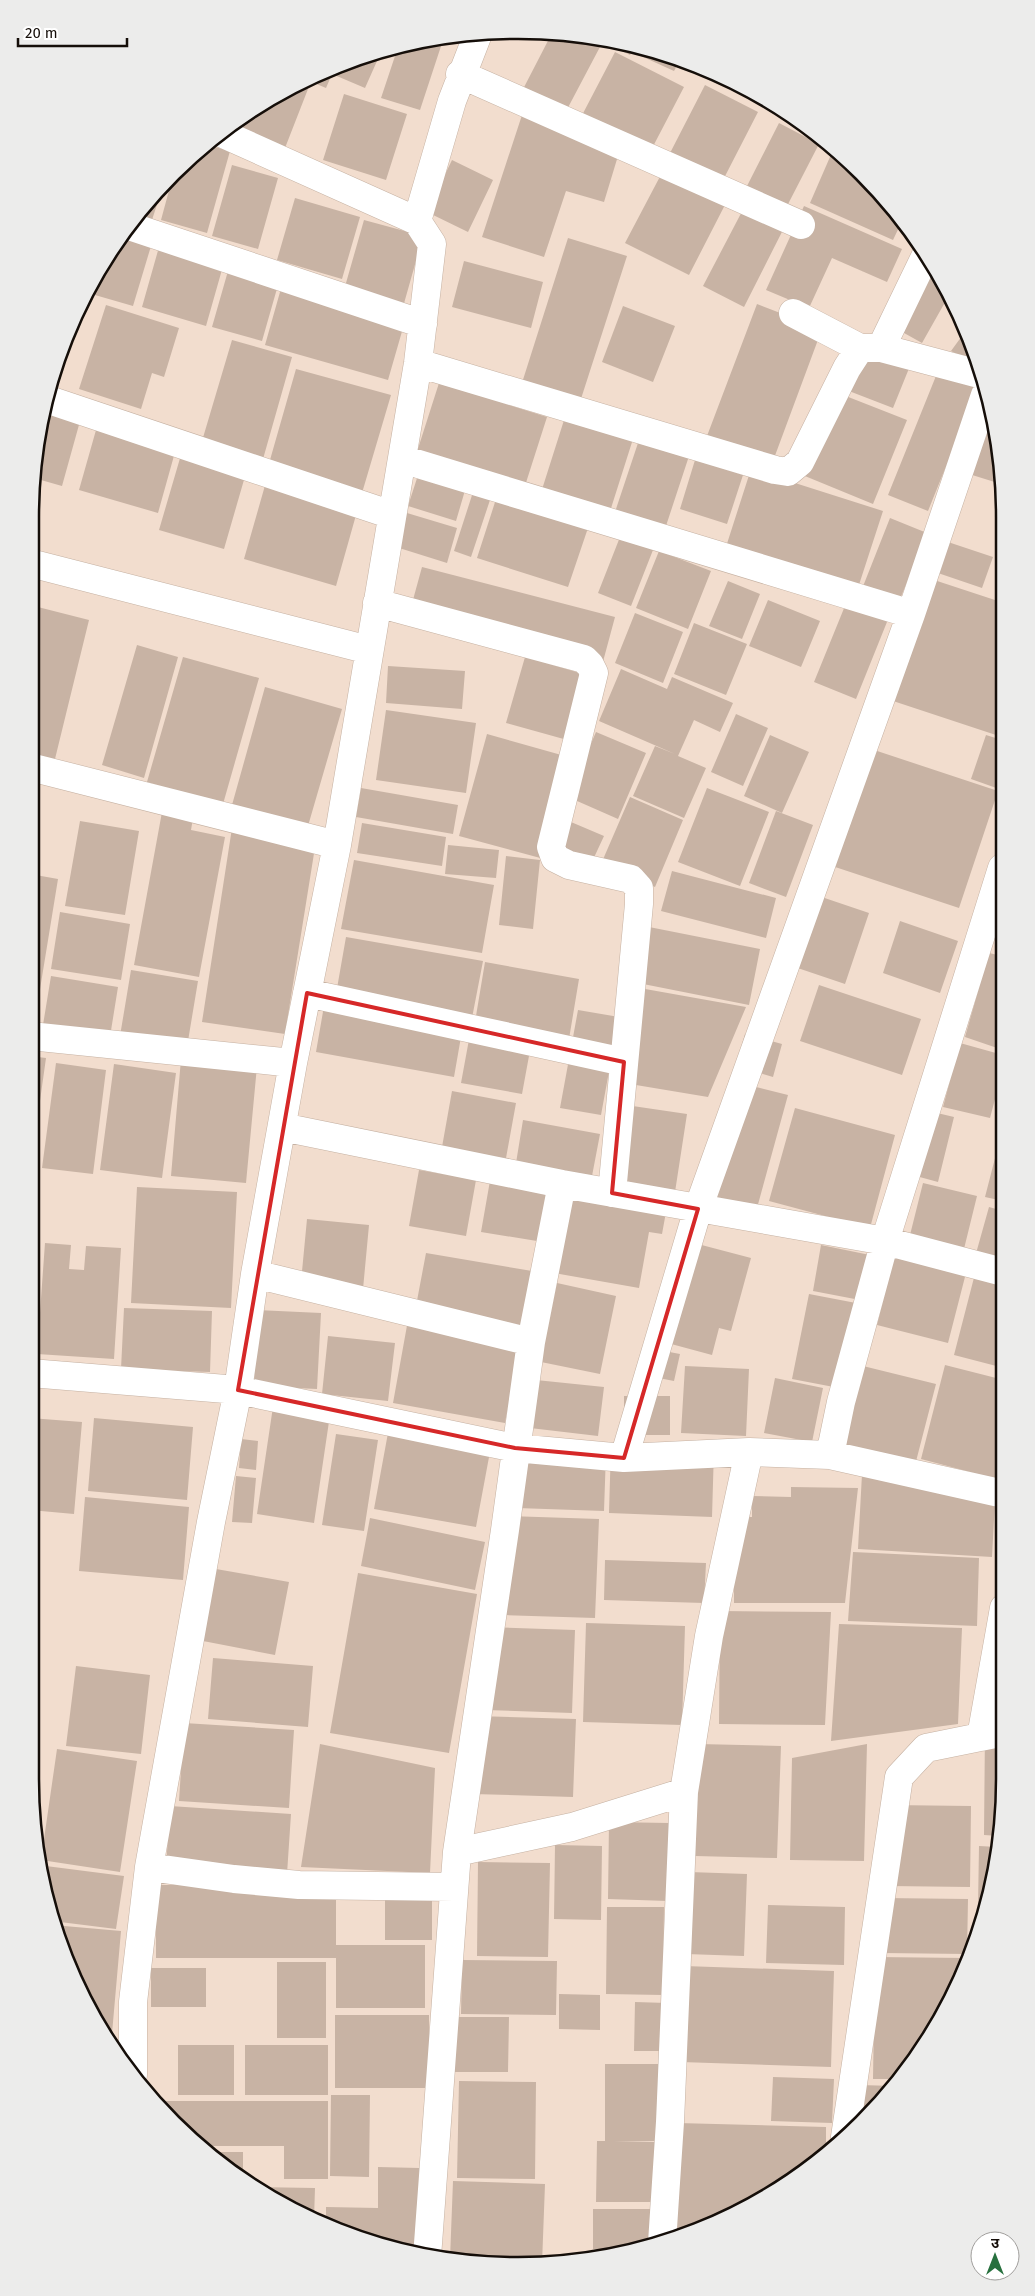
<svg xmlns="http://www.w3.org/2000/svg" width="1035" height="2296" font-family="'Fira Sans','Noto Sans Devanagari',sans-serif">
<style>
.building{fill:#c8b3a4}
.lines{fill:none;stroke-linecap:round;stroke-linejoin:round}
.street-casing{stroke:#c5b1a2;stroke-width:29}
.street{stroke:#fff;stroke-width:28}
.marked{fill:none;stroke:#d62828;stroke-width:4;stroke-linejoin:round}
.rim{fill:none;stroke:#150e09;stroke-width:2.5}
</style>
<rect width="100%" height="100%" fill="#f2ddce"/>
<path class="building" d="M552,33L583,36L601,45L563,117L520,95Z
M444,37L420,110L381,98L398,47L422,39Z
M596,38L612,39L635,46L630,55Z
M644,49L680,60L674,71L641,56Z
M381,52L365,88L332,74L326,88L307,80L331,67Z
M615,52L684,87L648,156L579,121Z
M298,85L308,89L285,148L229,127L246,112Z
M705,85L758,112L722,182L669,155Z
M741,88L772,106L771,107L739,91Z
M344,94L407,114L386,180L323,160Z
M522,115L621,146L604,202L566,191L544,257L482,237Z
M779,123L819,144L786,208L746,188Z
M207,145L230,151L207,233L161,220L174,172Z
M833,150L903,219L893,240L810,203Z
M452,160L493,180L468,232L427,212Z
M232,165L278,178L258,249L212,236Z
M665,167L728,199L689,275L625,243Z
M164,183L151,223L136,218Z
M295,198L360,217L342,279L277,260Z
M748,200L788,220L744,307L703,286Z
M804,206L902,249L887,282L832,258L809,308L766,290Z
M364,220L423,236L403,307L344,290Z
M127,228L154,236L133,306L88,293L112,247Z
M568,238L627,256L579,405L521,386Z
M159,247L223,266L206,326L142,307Z
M920,250L948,297L922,343L879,319Z
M464,261L543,282L531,328L452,307Z
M230,264L280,278L262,341L212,327Z
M282,285L405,321L388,380L265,345Z
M757,304L822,329L773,461L707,436Z
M106,305L179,328L164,377L152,373L141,409L79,389Z
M623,306L675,326L653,382L602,362Z
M967,329L968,331L977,364L951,351Z
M857,333L914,356L893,408L836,386Z
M232,340L292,357L263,459L202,441Z
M940,366L980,382L928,511L888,495Z
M296,369L391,395L362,493L268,467Z
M439,383L547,417L523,492L415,458Z
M833,391L907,420L873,504L800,474Z
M45,404L82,414L62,486L34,478L39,423Z
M990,413L1001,454V484L969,474Z
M565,417L633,439L606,524L538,502Z
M98,423L177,445L158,513L79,490Z
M640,437L690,453L663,535L613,518Z
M183,448L248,466L224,549L159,530Z
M695,460L743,475L727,524L680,509Z
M751,469L883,511L856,594L724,553Z
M419,472L466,487L456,521L408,506Z
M266,482L358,508L336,586L244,559Z
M474,489L492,494L471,557L454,551Z
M497,496L589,525L568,587L477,558Z
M407,513L457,528L447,563L396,547Z
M890,518L927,533L896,609L860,594Z
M620,537L653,550L631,606L598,593Z
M945,541L993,557L982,588L935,572Z
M659,551L711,571L688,629L636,608Z
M422,567L615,617L601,669L408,618Z
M1001,576V590L997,588Z
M925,577L1001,602L1002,737L884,698Z
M728,581L760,594L742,639L709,626Z
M849,596L891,612L856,699L814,682Z
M768,600L820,621L801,667L749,646Z
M30,605L89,620L54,763L30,757Z
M635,613L683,632L663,683L615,663Z
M694,623L747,644L726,695L674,674Z
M137,645L178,657L144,778L102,765Z
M183,657L259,678L223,804L147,782Z
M525,657L597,678L578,743L506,723Z
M388,666L465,671L462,709L386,703Z
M621,669L667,689L672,677L733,703L720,732L694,720L678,756L706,768L684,818L633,796L655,746L675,754L599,721Z
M265,687L342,709L308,826L232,805Z
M386,710L476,723L466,793L376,780Z
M736,714L768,728L743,786L711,772Z
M596,732L646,753L618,819L568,797Z
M487,734L572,758L544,859L459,836Z
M770,735L809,752L782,813L744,796Z
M986,735L1002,740V790L971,779Z
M853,743L998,791L959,908L814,860Z
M361,788L458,805L453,834L356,817Z
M707,788L769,812L740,886L678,862Z
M630,797L683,820L655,887L601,864Z
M30,798L36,799L31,832H30Z
M776,811L813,825L786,897L749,883Z
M162,812L193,818L191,830L225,837L199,977L134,965Z
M80,821L139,831L125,915L65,906Z
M571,822L604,836L591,864L559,850Z
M362,823L446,837L442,866L357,853Z
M232,828L316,841L285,1034L202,1022Z
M448,845L499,850L496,878L445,874Z
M506,856L540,860L533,929L499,925Z
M354,860L494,885L482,953L341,929Z
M672,871L776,898L766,938L661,911Z
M30,874L58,879L34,1026L30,1025Z
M798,889L869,913L845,984L774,960Z
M60,912L130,924L121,980L51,969Z
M900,921L958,941L940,993L883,973Z
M644,926L760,949L749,1005L633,982Z
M346,937L483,961L472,1018L336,994Z
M989,953L1002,956L1003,1050L965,1037Z
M485,962L579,979L569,1039L475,1022Z
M131,970L198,981L187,1047L120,1036Z
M51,976L118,987L109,1043L42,1031Z
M819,985L921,1019L902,1075L800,1041Z
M634,987L746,1007L708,1097L624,1083Z
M324,1006L462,1031L454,1077L316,1052Z
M578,1010L619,1017L601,1115L560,1108Z
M470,1034L531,1045L522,1094L461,1083Z
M745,1034L782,1044L773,1077L736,1066Z
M960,1043L1003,1055V1069L990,1118L943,1107Z
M30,1056L46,1058L32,1158L30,1157Z
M181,1059L257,1066L246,1183L171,1176Z
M56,1063L106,1070L93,1174L42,1168Z
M114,1064L176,1073L162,1178L100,1170Z
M729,1080L788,1095L757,1208L698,1192Z
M452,1091L516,1103L506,1158L442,1147Z
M619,1104L687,1114L675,1192L607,1183Z
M795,1108L895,1135L870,1228L769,1201Z
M933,1112L954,1117L938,1182L916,1176Z
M523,1120L600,1134L592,1176L516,1163Z
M1002,1131H1003V1201L985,1197Z
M30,1164H36L31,1226H30Z
M419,1170L476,1180L466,1236L409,1226Z
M491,1175L553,1186L543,1242L481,1232Z
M923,1183L977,1196L962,1257L908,1243Z
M569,1184L668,1201L662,1234L649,1232L639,1288L554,1273Z
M137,1187L237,1192L231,1308L131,1303Z
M989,1207L1003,1211V1265L975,1257Z
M307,1219L369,1225L363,1289L301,1282Z
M30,1232H37L33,1286H30Z
M675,1238L751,1258L731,1331L719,1328L712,1355L649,1338Z
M45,1243L71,1245L69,1269L84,1270L86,1246L121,1248L114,1359L37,1354Z
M821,1245L870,1255L860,1300L813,1291Z
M426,1253L532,1271L522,1325L416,1306Z
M895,1254L966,1273L948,1343L877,1325Z
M977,1266L1003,1273L1004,1368L954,1355Z
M557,1283L616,1296L600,1374L541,1362Z
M30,1289H34L31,1325H30Z
M809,1294L856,1303L839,1388L792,1379Z
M124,1308L212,1311L210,1372L121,1369Z
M257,1310L321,1313L317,1389L254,1386Z
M408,1320L520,1340L505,1423L393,1403Z
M328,1336L395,1343L388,1401L322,1394Z
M643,1347L680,1354L674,1381L638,1374Z
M945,1365L1004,1380V1451L997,1479L921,1459Z
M685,1366L749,1369L746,1436L681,1433Z
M863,1366L936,1384L913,1473L841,1455Z
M775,1378L823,1388L812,1442L764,1433Z
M536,1380L604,1387L598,1436L530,1428Z
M624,1396H670V1435H624Z
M274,1400L331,1408L314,1523L257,1514Z
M30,1418L82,1422L74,1514L30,1510Z
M94,1418L193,1427L187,1500L88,1491Z
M390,1422L492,1441L476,1527L374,1509Z
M336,1434L378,1440L364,1531L322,1525Z
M241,1439L258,1441L256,1470L239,1468Z
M611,1445L714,1449L712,1517L609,1513Z
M519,1450L606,1453L604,1511L517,1508Z
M862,1474L996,1482L992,1557L858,1549Z
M236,1476L256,1478L252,1523L232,1522Z
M791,1487L858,1488L845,1603H734V1517H752V1496L791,1497Z
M85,1497L189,1507L183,1580L79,1571Z
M508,1516L599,1519L595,1618L504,1615Z
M370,1518L485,1542L475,1590L361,1566Z
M853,1552L979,1558L977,1626L848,1621Z
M605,1560L706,1563L704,1603L604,1600Z
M216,1569L289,1582L275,1655L203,1641Z
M358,1573L477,1594L449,1753L330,1733Z
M720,1611L831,1612L825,1725L719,1724Z
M586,1623L685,1626L682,1725L583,1722Z
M839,1624L962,1628L958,1724L831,1741Z
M488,1627L575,1630L572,1713L485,1710Z
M213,1658L313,1666L308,1727L208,1719Z
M76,1666L150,1675L141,1754L66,1746Z
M476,1716L576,1719L573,1797L473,1794Z
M184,1723L294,1730L289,1808L179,1801Z
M985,1729H1005V1779L999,1836L984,1835Z
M320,1744L435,1768L430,1873L301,1867Z
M698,1744L781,1746L777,1858L695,1856Z
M867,1744L864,1861L790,1860L792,1758Z
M57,1749L137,1761L120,1872L41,1860Z
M890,1805L971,1806L970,1887L889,1886Z
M170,1806L291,1814L287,1874L166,1867Z
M609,1822L669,1823L668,1901L608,1899Z
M555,1845L602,1846L601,1920L554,1919Z
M979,1846L998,1847L996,1873L986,1907H978Z
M478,1862L550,1863L548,1957L477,1956Z
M38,1865L124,1876L116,1929L52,1921Z
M689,1872L747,1874L744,1956L686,1954Z
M156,1885H336V1945H425V2008H336V1958H156Z
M385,1887H432V1940H385Z
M883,1898L968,1899L967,1954L882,1953Z
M768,1905L845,1907L844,1965L766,1963Z
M607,1907H664L663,1995L606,1994Z
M975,1914H983L975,1941Z
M53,1925L121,1931L111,2045L95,2022Z
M875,1957L966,1958L965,1970L923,2049L900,2079H873Z
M462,1960L557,1961L556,2015L461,2014Z
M277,1962H326V2038H277Z
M684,1966L834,1971L831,2067L681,2062Z
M151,1968H206V2007H151Z
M559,1994L600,1995V2030L559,2029Z
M635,2002L667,2003V2051H634Z
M335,2015H429V2088H335Z
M452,2017H509L508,2072H451Z
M178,2045H234V2095H178Z
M245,2045H328V2095H245Z
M605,2064H662V2141H614L656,2142L655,2202H596L597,2141H605Z
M773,2077L834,2079L832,2123L771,2121Z
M459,2081L536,2082L535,2179L457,2178Z
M859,2085L895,2086L884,2100L859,2124Z
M331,2095H370L369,2177L330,2176Z
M160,2101H328V2179H284V2146H200L160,2108Z
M677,2123L826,2127V2155L814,2165L761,2201L675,2240Z
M206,2152H243V2180L221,2165Z
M378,2167L419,2168L418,2248H389L361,2240L326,2225V2207L378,2208Z
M453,2181L545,2184L542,2264L517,2266L450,2259Z
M253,2187L315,2188L314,2219L274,2201Z
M593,2209H655V2245L633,2250L593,2249Z"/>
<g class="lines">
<defs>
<path id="street" d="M460,74L801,225
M417,221L452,101L478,34
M129,226L423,324
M793,313L860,348
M881,348L925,257
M418,363L775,470L788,472L800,462L847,368L860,348H881L979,374
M46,399L392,515
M402,459L911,614
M30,563L369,650
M377,603L584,659L590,665L594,673L551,847L555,858L569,865L631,879L639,888V904L612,1193
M30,767L337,845
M307,993L624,1062
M30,1036L293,1063
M282,1127L562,1184L885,1241L1003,1272
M255,1274L531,1342
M30,1373L238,1390L515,1448L624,1458L749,1452
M830,1455L1004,1494
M624,1458L698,1209L911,614L985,395
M981,1737L1004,1608
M457,1852L572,1827L684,1792
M149,1867L234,1879L299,1885L454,1887
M133,2075V2002L149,1867L211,1522L238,1390L255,1274L293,1063L337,845L418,363L432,244L417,221L221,133
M845,2137L899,1777L926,1748L1005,1732
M662,2243L670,2122L684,1792L709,1636L749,1452L830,1455L841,1402L885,1241L1002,868
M427,2257L457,1852L505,1530L531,1342L562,1184"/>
</defs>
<use href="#street" class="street-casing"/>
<use href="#street" class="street"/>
</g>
<path class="marked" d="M307,993L624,1062L612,1193L698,1209L624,1458L515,1448L238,1390Z"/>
<path d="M0 0H1035V2296H0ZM517 39H518A478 478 0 0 1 996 517V1779A478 478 0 0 1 518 2257H517A478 478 0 0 1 39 1779V517A478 478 0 0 1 517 39Z" fill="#ececeb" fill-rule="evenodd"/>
<path class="rim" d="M517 39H518A478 478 0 0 1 996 517V1779A478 478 0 0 1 518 2257H517A478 478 0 0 1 39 1779V517A478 478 0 0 1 517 39Z"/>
<g transform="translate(995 2256)"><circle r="24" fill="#ffffff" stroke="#a19f9d"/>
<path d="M0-4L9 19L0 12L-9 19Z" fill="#27703e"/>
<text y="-8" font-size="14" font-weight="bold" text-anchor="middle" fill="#150e09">उ</text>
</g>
<path d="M18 38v8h109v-8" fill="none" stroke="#150e09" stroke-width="2.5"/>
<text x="25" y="38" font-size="15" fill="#150e09" stroke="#ffffff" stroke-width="4" paint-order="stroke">20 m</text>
</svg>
